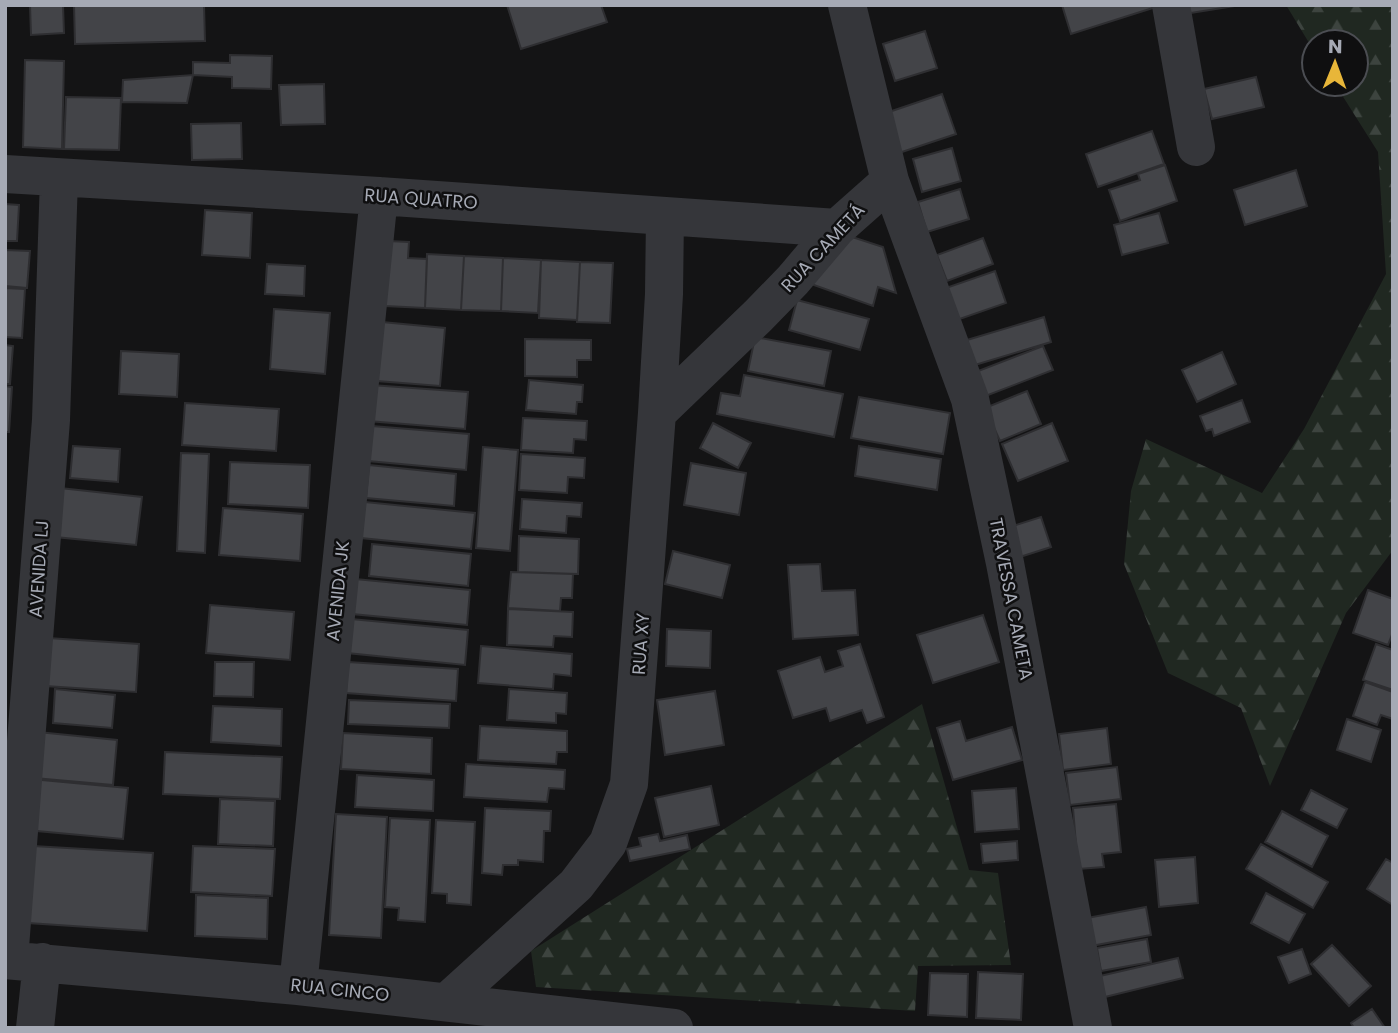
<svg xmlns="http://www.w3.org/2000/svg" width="1398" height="1033" font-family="Poppins,sans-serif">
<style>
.forest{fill:url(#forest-firs)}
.building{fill:#434448;stroke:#2e2e31;stroke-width:2}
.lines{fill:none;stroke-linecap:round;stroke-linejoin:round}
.minor{stroke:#35363a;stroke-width:38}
.labels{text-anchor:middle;stroke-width:5;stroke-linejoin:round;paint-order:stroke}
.street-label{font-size:18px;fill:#a6aab5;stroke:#0f0f10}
</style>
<defs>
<pattern id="forest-firs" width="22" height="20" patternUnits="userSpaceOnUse" patternTransform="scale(1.75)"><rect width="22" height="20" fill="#202821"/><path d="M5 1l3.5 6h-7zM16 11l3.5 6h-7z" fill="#3d443f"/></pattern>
</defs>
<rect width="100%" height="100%" fill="#141415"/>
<path class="forest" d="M1286,5H1393V550L1346,613L1270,786L1241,708L1168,673L1124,564L1131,491L1146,439L1262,493L1304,429L1386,274L1378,152L1335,84H1356V42H1314V51Z
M922,704L969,870L998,873L1011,965L918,966L915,1011L536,987L531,951Z"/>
<path class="building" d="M30,5H63L64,33L31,35Z
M74,5H204L205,41L75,44Z
M507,5H601L607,22L521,49Z
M1062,5H1156V7L1071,34Z
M1183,5H1241L1191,13Z
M925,31L937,68L895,81L883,44Z
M230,55L272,56L271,89L232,88V77L193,75V62L230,63Z
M25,60L64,61L62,149L23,147Z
M193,75L187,103L122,102L123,80Z
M1256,77L1264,107L1212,119L1204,89Z
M324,84L325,124L281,125L279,85Z
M942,94L956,134L899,153L886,113Z
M66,97L121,98L119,150L64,149Z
M241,123L242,159L192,160L191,124Z
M1152,131L1164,164L1098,187L1086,154Z
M952,148L961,181L922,192L913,159Z
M1165,165L1177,201L1120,221L1109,190L1140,180L1138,174Z
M1296,170L1307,206L1245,225L1234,190Z
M960,189L969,219L927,232L918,202Z
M5,204L19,205L17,241H5Z
M205,210L252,213L250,258L202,255Z
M1159,213L1168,243L1122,255L1114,225Z
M843,234L883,247L896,293L878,287L873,306L811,284Z
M983,238L993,264L947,281L937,255Z
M388,241L409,242L408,258L427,259L425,308L385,306Z
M5,250L30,251L27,288L5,286Z
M427,254L464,256L461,310L425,308Z
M464,256L503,258L501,311L461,310Z
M503,258L541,260L538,313L501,311Z
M541,260L580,262L577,320L539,318Z
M580,262L613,263L610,323L577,322Z
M267,264L305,266L304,296L265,294Z
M995,271L1006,303L951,322L940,290Z
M5,288L25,289L22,338L5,337Z
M797,300L869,319L860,350L789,330Z
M274,309L330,313L325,374L270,369Z
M1044,317L1051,342L975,365L967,340Z
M382,322L445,328L440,386L377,381Z
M755,337L831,351L824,386L748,371Z
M525,339L591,340V360H577V377L525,376Z
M5,345L13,346L10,384H5Z
M1043,346L1053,370L983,397L973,373Z
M121,351L179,354L177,397L119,394Z
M1222,352L1236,384L1197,402L1182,370Z
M744,375L843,394L834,437L717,414L721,393L740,396Z
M529,380L583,385L582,402H577L576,414L526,410Z
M371,385L468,392L465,429L368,421Z
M5,386L12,387L9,432H5Z
M1027,391L1041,424L1000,441L985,408Z
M859,397L950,413L943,454L851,438Z
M1242,400L1250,422L1214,436L1212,429L1206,431L1200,416Z
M185,403L279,409L276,451L182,445Z
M523,418L587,421L586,440L574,439L573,453L521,450Z
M713,423L751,443L738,468L700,448Z
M1052,423L1068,461L1018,481L1002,444Z
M372,426L469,434L466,470L368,461Z
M73,446L120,449L118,482L70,478Z
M859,446L941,459L937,490L855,476Z
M483,447L518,450L510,551L476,548Z
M181,453L209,454L205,553L177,551Z
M521,454L585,458L584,478L568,477L567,493L519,490Z
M230,462L310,465L308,508L228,504Z
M691,463L746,473L739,515L684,505Z
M369,465L456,474L454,506L366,498Z
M60,488L142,497L136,545L55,537Z
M522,499L582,503L581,517L567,516L566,533L520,529Z
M365,502L475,513L471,549L361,538Z
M223,508L303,514L300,561L219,555Z
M1041,517L1051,547L1020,557L1010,527Z
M519,536L579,539L578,574L518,572Z
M372,544L471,554L468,586L369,576Z
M673,551L730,565L722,598L665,584Z
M820,564L822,591L855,590L858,635L793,639L788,565Z
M511,572L573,574L572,598H561L560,611L508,608Z
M355,579L470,590L467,625L352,614Z
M1368,590L1393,599V632L1388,645L1353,633Z
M210,605L294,612L290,660L206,653Z
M508,609L573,612L572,637L554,636L553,647L507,645Z
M983,615L999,662L933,683L917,635Z
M351,619L468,630L465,665L347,653Z
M667,629L711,631L710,668L666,666Z
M48,638L139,644L136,692L45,686Z
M860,644L884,717L867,723L862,710L830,721L826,708L793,718L778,671L820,657L825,672L843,666L838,651Z
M1376,644L1393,650V690L1363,680Z
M481,646L572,654L571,676L554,674L553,689L478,683Z
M215,662H254L253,697L214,696Z
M348,662L458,669L456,701L346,693Z
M1365,682L1393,692V719L1381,715L1377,725L1353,716Z
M55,689L115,695L112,728L53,723Z
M509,689L567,693L566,714L556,713V723L507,720Z
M715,691L724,745L665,755L657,700Z
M349,700L450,704L449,728L348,724Z
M213,706L282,709L281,746L211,742Z
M1347,719L1381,730L1371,762L1337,750Z
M960,721L966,741L1012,727L1022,760L953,780L937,728Z
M480,726L567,731V752H557L556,764L478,760Z
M1107,728L1111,764L1063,770L1059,734Z
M38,732L117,740L113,785L34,778Z
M343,733L432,738L431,774L341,769Z
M165,752L282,757L280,799L163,794Z
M466,764L565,770L564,789L549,788L547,802L464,797Z
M1117,767L1121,799L1070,805L1066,773Z
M357,775L434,780L433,811L355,807Z
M31,779L128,788L123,839L26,830Z
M711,786L719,825L664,837L655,798Z
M1016,788L1019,829L975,832L972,791Z
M1311,790L1347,809L1337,828L1301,810Z
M220,799L275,801L273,846L218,844Z
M1116,804L1121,852L1102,854L1104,867L1078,869L1073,808Z
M485,808L551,811L550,831H544L543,862L518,860V865H503L502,875L482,873Z
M1282,811L1328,836L1312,867L1265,842Z
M336,814L387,817L381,938L329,935Z
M390,818L430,820L425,922L398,920L399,908L385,907Z
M436,820L475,822L471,905L447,903V894L432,893Z
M658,834L660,841L687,835L690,849L630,861L627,849L641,846L639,838Z
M1017,841L1018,860L983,863L981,844Z
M1261,844L1328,882L1313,908L1246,869Z
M33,846L153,853L147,931L28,923Z
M193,846L275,849L272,896L191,892Z
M1195,857L1198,903L1159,907L1155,860Z
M1386,859L1393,863V905L1367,889Z
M1266,893L1305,914L1289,943L1251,923Z
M196,895L268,898L267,939L195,936Z
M1146,907L1151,935L1091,946L1087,918Z
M1147,939L1151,962L1101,971L1097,948Z
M1332,945L1371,986L1349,1006L1311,964Z
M1302,949L1311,974L1289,983L1278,957Z
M1178,958L1183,978L1105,997L1100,976Z
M978,972L1023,974L1021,1020L976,1018Z
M930,973L968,974L967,1017L928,1015Z
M1372,1009L1385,1028H1354L1351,1023Z"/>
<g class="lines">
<path class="minor" d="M1171,5L1196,147
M5,174L379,196L837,228
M890,181L970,399L1005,563L1093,1028
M657,413L758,316L793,280L837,228L890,181L847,5
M5,960L298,986L674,1028
M9,960L51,420L59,178
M298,986L379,196
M448,1001L576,885L608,843L629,784L657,413L664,294L665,216
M35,1028L42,962"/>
</g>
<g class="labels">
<g class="street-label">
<text transform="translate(421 199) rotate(4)" y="6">RUA QUATRO</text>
<text transform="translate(823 248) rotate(-47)" y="6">RUA CAMETÁ</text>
<text transform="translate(39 569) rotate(-86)" y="6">AVENIDA LJ</text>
<text transform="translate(338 591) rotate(-84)" y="6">AVENIDA JK</text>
<text transform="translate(1011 599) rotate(79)" y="6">TRAVESSA CAMETA</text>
<text transform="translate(641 644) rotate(-86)" y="6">RUA XY</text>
<text transform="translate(340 990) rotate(6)" y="6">RUA CINCO</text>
</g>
</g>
<rect width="1398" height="1033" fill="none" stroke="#a6aab5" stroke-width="14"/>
<g transform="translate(1335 63) rotate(1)"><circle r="33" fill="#0f0f10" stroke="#4b4d52" stroke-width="2"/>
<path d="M0-5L12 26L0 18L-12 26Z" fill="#e8b639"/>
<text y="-10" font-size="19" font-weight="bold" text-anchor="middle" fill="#a6aab5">N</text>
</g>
</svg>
